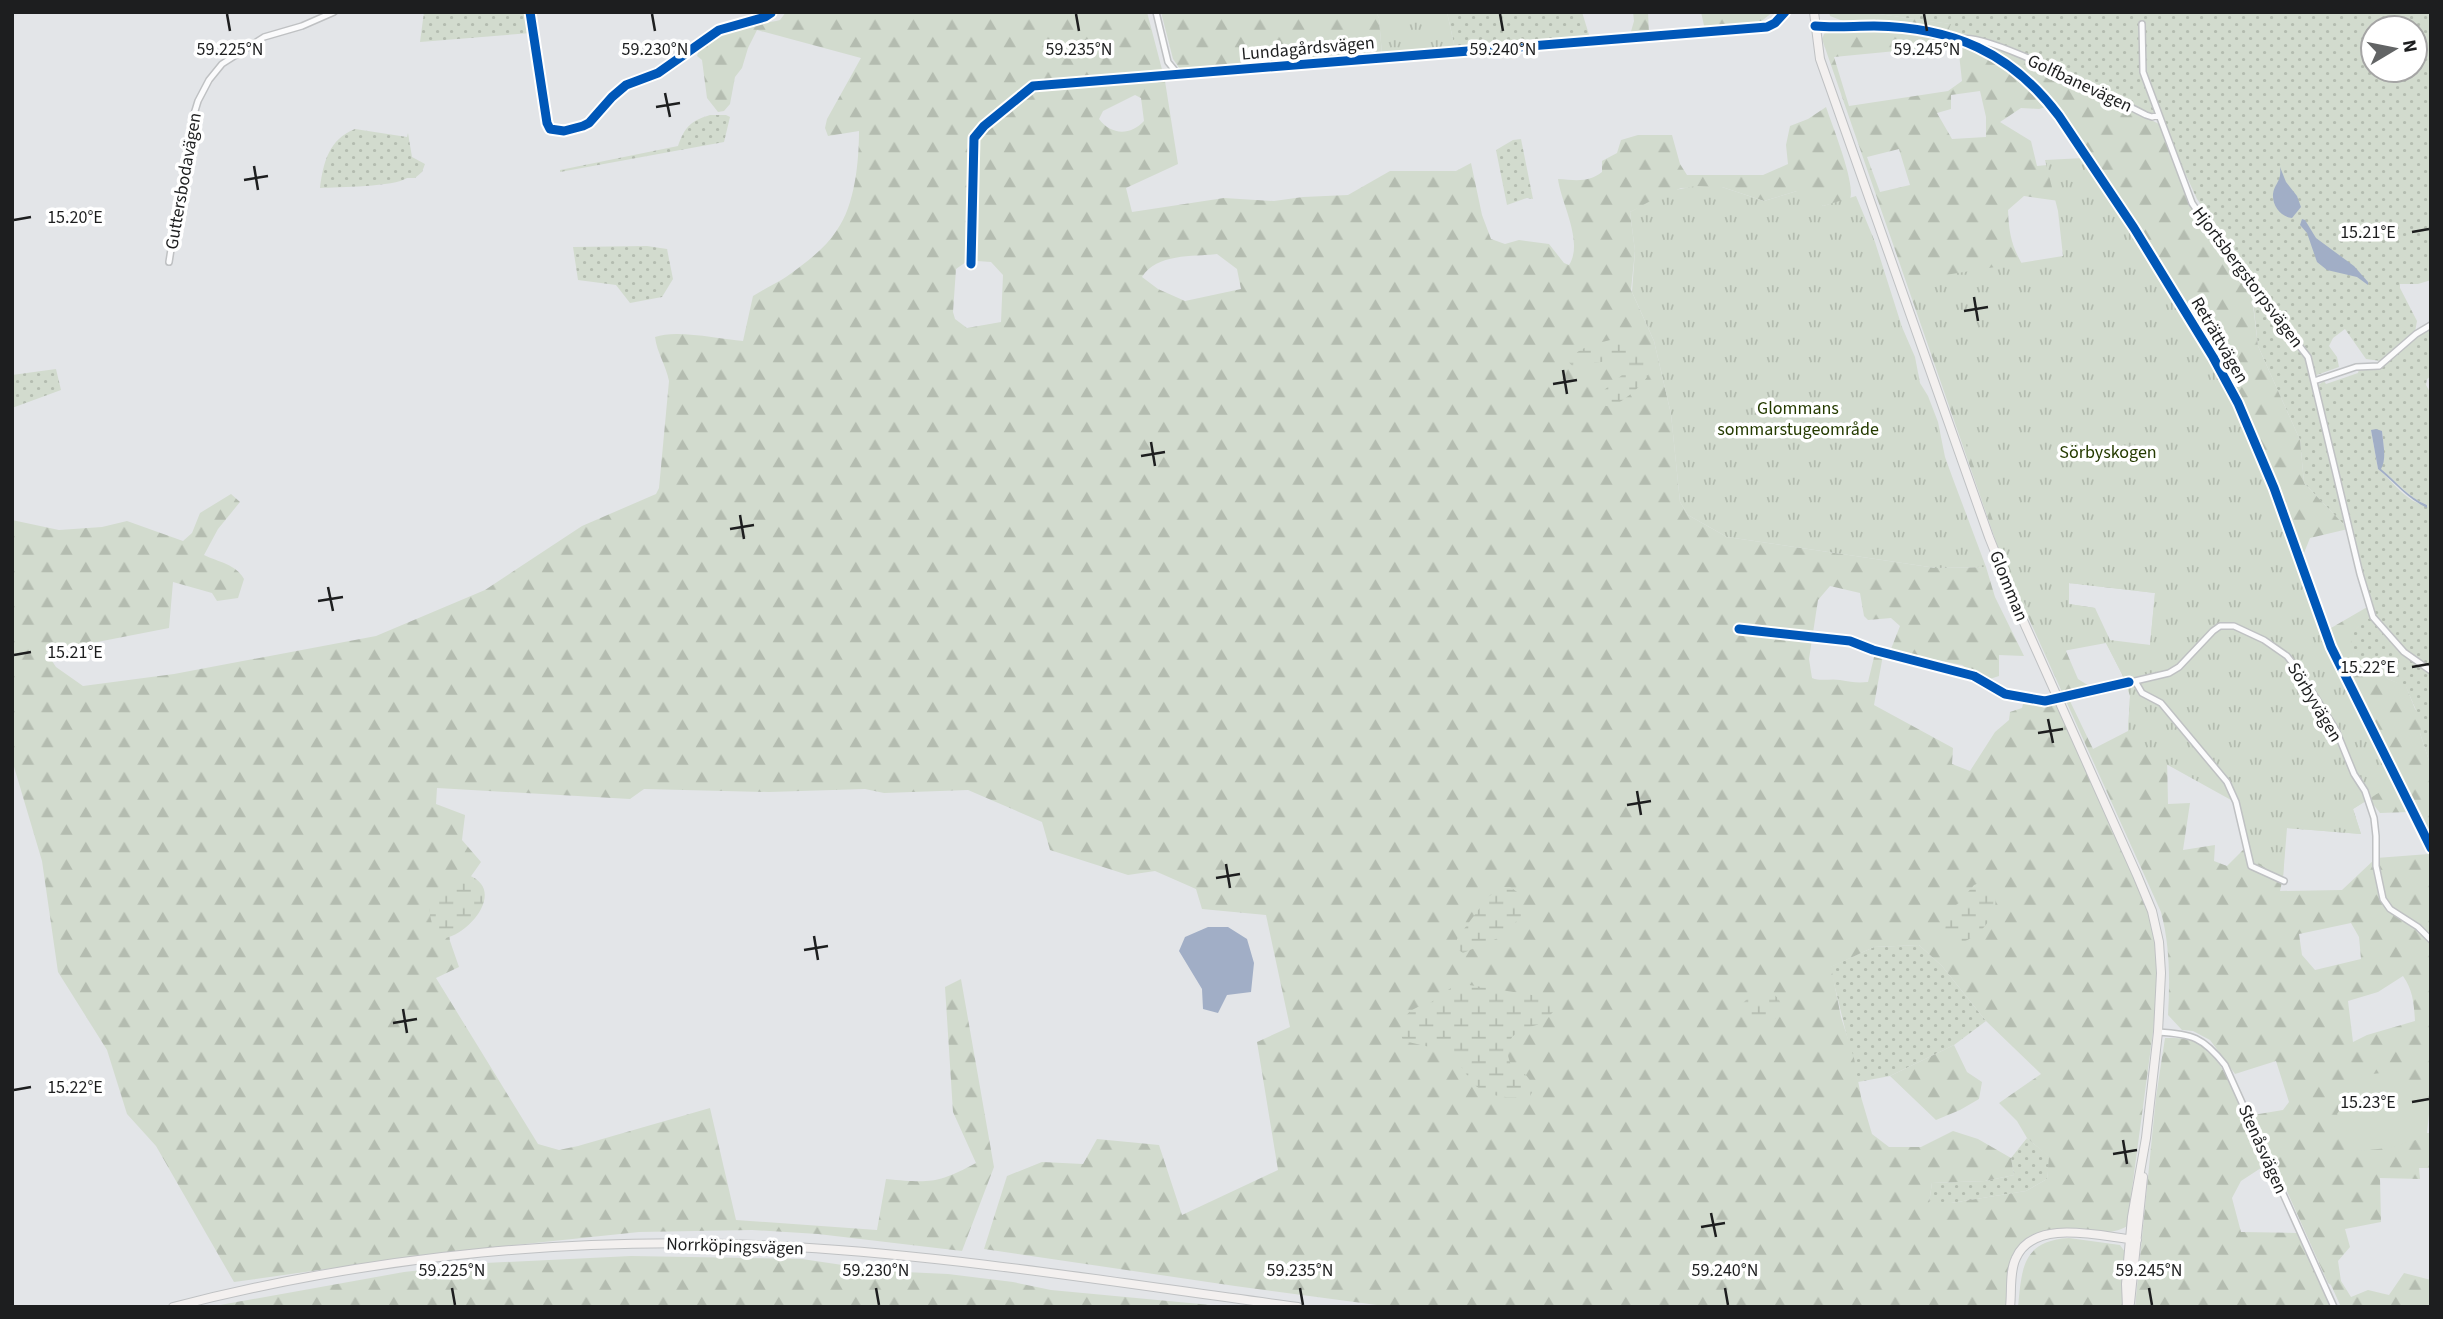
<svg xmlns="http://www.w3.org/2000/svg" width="2443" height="1319" font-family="'Source Sans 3',sans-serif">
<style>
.grass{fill:url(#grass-dots);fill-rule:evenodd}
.forest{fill:url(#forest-firs);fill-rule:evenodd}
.wetland{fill:url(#wetland-marsh)}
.park{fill:url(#park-tufts);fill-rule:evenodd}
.pitch{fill:#d2dbce}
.water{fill:#a1aec6}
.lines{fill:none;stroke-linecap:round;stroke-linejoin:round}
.street-casing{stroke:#bfc1c3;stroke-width:8}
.secondary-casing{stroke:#bfc1c3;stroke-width:10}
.street{stroke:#fbfbfc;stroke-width:5}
.secondary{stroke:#f3f0ef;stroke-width:8}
.cycleway-casing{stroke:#fff;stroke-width:13}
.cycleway{stroke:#0057b8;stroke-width:9}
.ticks{fill:none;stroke:#1d1e1f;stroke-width:2.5}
.labels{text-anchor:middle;stroke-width:7;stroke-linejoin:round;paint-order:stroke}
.street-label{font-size:18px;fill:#1d1e1f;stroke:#fff}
.park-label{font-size:18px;fill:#253b00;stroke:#fff}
.ticks-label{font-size:18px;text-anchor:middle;fill:#1d1e1f;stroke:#fff;stroke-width:7;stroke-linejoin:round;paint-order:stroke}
</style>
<defs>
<pattern id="grass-dots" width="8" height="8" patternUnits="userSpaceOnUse" patternTransform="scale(1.75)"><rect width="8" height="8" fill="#d2dbce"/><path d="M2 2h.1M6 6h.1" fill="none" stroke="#b4bcb0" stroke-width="1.8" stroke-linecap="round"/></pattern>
<pattern id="forest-firs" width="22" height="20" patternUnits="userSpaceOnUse" patternTransform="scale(1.75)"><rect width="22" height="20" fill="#d2dbce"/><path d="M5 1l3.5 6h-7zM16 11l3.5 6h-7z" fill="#b4bcb0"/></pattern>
<pattern id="wetland-marsh" width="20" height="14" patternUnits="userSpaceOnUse" patternTransform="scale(1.75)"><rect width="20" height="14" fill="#d2dbce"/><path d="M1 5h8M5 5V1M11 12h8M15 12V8" fill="none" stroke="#b4bcb0"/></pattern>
<pattern id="park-tufts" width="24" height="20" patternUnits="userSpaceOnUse" patternTransform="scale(1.75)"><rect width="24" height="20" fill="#d2dbce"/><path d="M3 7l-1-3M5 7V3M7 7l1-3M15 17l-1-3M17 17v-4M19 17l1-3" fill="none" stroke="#b4bcb0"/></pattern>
</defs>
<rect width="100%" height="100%" fill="#e3e5e8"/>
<path class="grass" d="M424,12H528L531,33L420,42Z
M1447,12H1582L1590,38L1455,49Z
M1864,12H2431V280L2418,284H2400V288L2417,321L2415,332L2381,361L2366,359L2345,329L2333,338L2329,346L2337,357L2339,367L2311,377L2348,529L2304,483L2300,440L2258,346L2251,283L2247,267L2197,199L2162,123L1977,37L1948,31L1950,24ZM2373,28H2415V70H2373Z
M710,115H726L730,117L724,142L560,172V170L678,146C685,127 690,121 710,115Z
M355,129L407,137L408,133L412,157L425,164L422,172L415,178H407C394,187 339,187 320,188C323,163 329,139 355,129Z
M1521,139L1533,199L1527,198L1507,205L1496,150L1513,140Z
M647,246L667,249L673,279L662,297L630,303L616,285L578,280L573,247Z
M2431,327V376L2427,379L2426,385L2431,394V507L2429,508L2431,510V767L2420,733L2419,717L2406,687L2388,679L2368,659L2354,657L2349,634L2374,614L2363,579L2317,386L2324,381L2326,384L2358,373L2359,369L2381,368L2418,335ZM2371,430L2382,431C2383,443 2387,459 2380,469C2397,481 2407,497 2427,505C2407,504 2393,481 2378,469Z
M56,369L61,390L12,408V375Z
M1919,945L1942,966L1986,1021L1954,1045L1890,1076L1858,1082L1830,967L1874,947Z
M2027,1138L2050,1157L2047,1179L2026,1191L1951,1203H1929L1932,1183L1985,1181L2014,1175L2011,1158Z"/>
<path class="forest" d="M786,12H1147L1165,81L1178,164L1126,188L1132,212L1224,198L1274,201L1303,197L1348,195L1390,171H1456L1471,163L1482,215L1491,239L1505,244L1519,240L1549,244L1564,263L1569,265C1584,242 1561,203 1558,179C1575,180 1588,183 1602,172V161L1617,153L1621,140L1638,135H1672L1680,164L1687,175H1763L1788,164L1786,145L1790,126L1808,119L1826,107C1832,125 1856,184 1850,199L1823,206L1797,191L1764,201L1722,187L1681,188L1630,212L1635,251L1631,290L1654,341L1671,414L1680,502L1688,515L1727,537L1936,568L1986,567L1995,597L2024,656L1999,655V676L1984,681L1962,665L1912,655H1883L1874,705L1953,748L1952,764L1970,771L1995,732L2009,720L2010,712L2022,708L2024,700L2058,706L2135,875L2151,918L2156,942L2158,974L2153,1032L2127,1226C2096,1247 2027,1204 2010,1263C2007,1276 2008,1293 2006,1307H1392L1235,1286L984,1249L1007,1176L1042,1162L1083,1164L1097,1139L1159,1145L1182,1215L1278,1170L1257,1042L1290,1027L1266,915L1202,909L1196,889L1155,871L1128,875L1050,850L1042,822L968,790L884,793L865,789L769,792L644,789L630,799L437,788L436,804L465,815L462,840L481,862L446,912L450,941L459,967L436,978L538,1144L559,1150L578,1146L710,1108L736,1220L877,1230L886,1179C929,1183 937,1184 976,1163L953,1112L945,987L961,979L994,1167L962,1251L818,1234L752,1230L639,1232L440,1253L234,1282L156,1146L127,1114L107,1050L58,972L42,861L12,760V520L59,530L102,527L127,521L183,541L192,533L200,513L231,494L240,502L218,529L204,555C218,562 236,564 244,579L238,598L217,601L212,593L173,582L169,628L46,652L56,667L83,686L174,674L376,636L485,590L582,526L656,494L659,488L669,381C666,365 657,353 655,337C676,329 719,339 743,341L753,296C764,289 775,284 786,277C804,264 825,249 837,230C855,205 859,161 859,131L828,136L825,128L827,119L861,58L757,30L748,48L742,68L735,77L730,104L724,111L718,112L707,98L702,60L697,56C705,26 755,26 780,20ZM1135,95L1141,98L1144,121C1130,136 1111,135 1099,119L1103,111ZM1217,254L1237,269L1241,289L1185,301L1158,289L1142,277C1157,253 1192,257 1217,254ZM977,261L991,262L1003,275L1001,322L967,328L955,319L953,312L956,269L966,262ZM1830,586L1860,593L1864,616L1868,620L1891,618L1900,626L1891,649L1875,653L1868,682C1857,683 1851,682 1840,680C1830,678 1822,682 1812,678L1809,659L1818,600ZM1919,945L1942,966L1986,1021L2041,1074L1999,1103L2017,1121L2027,1138L2049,1157L2047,1179L2026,1191L1951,1203H1929L1932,1183L1985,1181L2014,1175L2011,1158L1978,1139L1953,1131L1921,1147H1889L1872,1134L1861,1097L1854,1058L1841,1017L1831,967L1874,947Z
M1161,12H1376L1379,18L1382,55L1180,69L1173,59Z
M1633,12H1648L1649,34L1630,35L1634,21Z
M1701,12H1773L1759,23L1705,30Z
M1829,12H1864L1951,24L1948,31L1890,22L1843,21L1830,16Z
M1879,29L1949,37L2004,64L2049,106L2039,109L2021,108L2000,122L2031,141L2037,166L2087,161L2259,456L2304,589L2431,853V1095L2427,1133H2431V1168H2419L2420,1179L2380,1178L2381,1222L2345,1229L2350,1247L2338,1261L2341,1281L2351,1297L2368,1290L2389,1295L2404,1273L2431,1280V1307H2341L2331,1285L2328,1283L2253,1115L2283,1110L2289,1102L2276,1061L2235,1074L2210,1040L2193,1031L2182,1030L2168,1015C2170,980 2170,946 2161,912L2002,559L1822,39L1825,32L1833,30ZM1958,45L1962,81L1948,91L1849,106L1834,57ZM1980,91L1986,117V137L1952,139L1937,113L1951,109V95ZM1899,149L1910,185L1880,192L1867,157ZM2024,196L2059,201L2076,282L2028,274C2013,250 2009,238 2008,210ZM2069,583L2155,593L2150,645L2106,643L2125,680L2130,696L2128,731L2093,749L2068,697L2094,689L2078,679L2066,651L2074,640L2100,637L2095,608L2069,604ZM2167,757L2241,803L2247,846L2227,866L2214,861L2215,845L2183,850L2190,803L2168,804ZM2369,799L2380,813L2408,812L2429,854L2376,858L2342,890L2280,891L2283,877L2286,828L2361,834L2353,809ZM2351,923L2359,937L2361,959L2315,970L2302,955L2299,934ZM2403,976C2413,990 2414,1004 2415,1021L2367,1035L2353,1042L2348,1001L2378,992Z
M1969,40L2028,58L2159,124L2195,211L2251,289L2258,346L2300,440L2304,483L2348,529L2310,538L2304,553L2314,591L2331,628L2369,606L2372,616L2350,634L2354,656L2368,659L2388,679L2406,686L2415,709L2424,720L2420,733L2431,767V842L2337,657L2230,383C2196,312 2151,247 2108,182C2086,148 2065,111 2036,82C2016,63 1995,51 1969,40Z
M2165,1038C2178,1038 2191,1038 2202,1045C2226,1059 2254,1137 2267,1164L2241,1181L2232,1198L2241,1232L2297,1233L2331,1307H2135L2156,1097Z
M1954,1045L1967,1072L1982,1082L1979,1099L1960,1110L1936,1120L1890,1076Z
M2069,1238L2120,1245L2125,1252L2122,1307H2018C2022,1268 2022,1241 2069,1238Z
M631,1256L802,1259L883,1271L948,1274L1013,1282L1051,1290L1232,1307H209L404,1272L485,1263Z"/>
<path class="wetland" d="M1619,338C1634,341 1653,354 1649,373C1646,383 1621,404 1611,406C1607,407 1604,405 1600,404L1603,391L1622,375L1621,366L1608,361L1572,366L1568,361C1581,345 1599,343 1619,338Z
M468,875C506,889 471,933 445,938L434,930C432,923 429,915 430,908C434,893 453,877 468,875Z
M1979,883C2021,893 1973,957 1946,940C1942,913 1958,905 1974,885Z
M1503,887H1510L1520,894L1521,916L1503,936L1463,953L1457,949L1456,942L1458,937L1488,897Z
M1463,984L1544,997L1551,1003L1553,1012L1543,1023L1520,1030L1512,1037L1506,1049L1511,1066L1526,1075L1535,1087L1530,1096C1512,1099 1485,1098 1472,1082C1464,1072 1458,1059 1447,1051L1404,1041C1396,1031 1403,1014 1414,1009C1419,1006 1425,1005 1430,1003C1444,994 1446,988 1463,984Z
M1768,991C1799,1006 1768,1036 1744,1020L1742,1004L1749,997Z"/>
<path class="park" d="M1376,12H1447L1455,49L1382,55L1379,18Z
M2084,158L2122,214L2224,381L2249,435L2340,677L2396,782L2353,809L2361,834L2287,828L2283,877C2242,861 2245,839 2237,801L2231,800L2148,754L2128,731L2130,696L2125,680L2106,643L2047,654L2013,577L1908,281L2063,256L2058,211L2045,160ZM2069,583L2155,593L2150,645L2110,640L2095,608L2069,604Z
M1696,186L1722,187L1764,201L1797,191H1808L1823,206L1856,196L1875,242L1902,327L1915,357L1920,383L1928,396L1938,422L1945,457L1953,479L1986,567L1936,568L1727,537L1688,515L1680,502L1671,414L1654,341L1632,292L1635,251L1630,212L1669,191Z"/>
<path class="pitch" d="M2399,1071L2425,1099L2419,1139L2388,1148L2358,1151L2337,1114L2363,1075Z"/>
<path class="water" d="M2280,167L2286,182L2297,196L2301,207L2292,218C2281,217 2272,206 2273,194C2274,184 2282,182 2280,167Z
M2302,219L2305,220L2316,238L2354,266L2368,282V285L2357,277L2327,270L2317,262L2307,233L2300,225Z
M2376,429L2382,431C2383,443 2387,459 2381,469C2397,482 2407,497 2427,505V508C2407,498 2395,483 2378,469L2371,430Z
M1208,927H1228L1247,939L1254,963L1251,992L1227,995L1218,1013L1203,1009L1202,989L1179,951L1185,937Z"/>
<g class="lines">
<defs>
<path id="street" d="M530,12L547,123L550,129L564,131L583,126L589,123L612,97L626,85L658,73L719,30L765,17L771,13
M1156,12L1168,62L1177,73
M2142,24L2143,72L2192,203L2212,233L2308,357L2360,574L2373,617L2404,652L2431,671
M1961,39C1986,31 2116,100 2146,115L2152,117L2159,115
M169,262L191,124L198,101L209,80L222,64L264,37L302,26L334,12
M971,264L974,138L984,126L1033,86L1767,27L1775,23L1785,12
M2314,381L2356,367L2379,366L2416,334L2431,325
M1739,629L1850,641L1873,650L1974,676L2005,694L2045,701L2129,682
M2284,881L2251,866L2236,802L2227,782L2161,703L2142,693L2135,681L2169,673L2179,667L2213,631L2220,626H2234L2264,640L2287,656L2299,671L2336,730L2354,774L2365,791L2374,818L2376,836V866L2383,899L2390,909L2418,927L2431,940
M2158,1032C2192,1034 2203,1037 2225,1065L2334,1307"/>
<path id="secondary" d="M1814,12L1820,59L1989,537L2017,607L2137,875L2152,911L2159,942L2161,973L2158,1032L2146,1138L2132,1217L2126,1284L2127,1307
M1815,26C1834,28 1854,26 1874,26C1952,27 2011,52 2059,116L2134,228L2213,357L2238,403L2274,488L2331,647L2431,848
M2130,1303L2143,1177
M173,1307C374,1255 587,1234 795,1247C963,1257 1131,1285 1298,1307
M2010,1307C2012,1292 2009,1272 2016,1258C2034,1217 2102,1237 2137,1240"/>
</defs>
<use href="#street" class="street-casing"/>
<use href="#secondary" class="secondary-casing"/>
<use href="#street" class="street"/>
<use href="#secondary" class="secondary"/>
<defs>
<path id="cycleway" d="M530,12L547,123L550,129L564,131L583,126L589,123L612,97L626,85L658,73L719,30L765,17L771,13
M1815,26C1834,28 1854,26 1874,26C1952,27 2011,52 2059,116L2134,228L2213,357L2238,403L2274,488L2331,647L2431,848
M971,264L974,138L984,126L1033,86L1767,27L1775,23L1785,12
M1739,629L1850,641L1873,650L1974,676L2005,694L2045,701L2129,682"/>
</defs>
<use href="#cycleway" class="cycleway-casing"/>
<use href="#cycleway" class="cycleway"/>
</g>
<path class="ticks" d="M227,14L230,31M652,14L655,31M1076,14L1079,31M1500,14L1503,31M1924,14L1927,31M665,93L670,117M656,107L680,103M254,166L258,190M244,180L268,176M14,220L31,217M2412,232L2429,229M1974,297L1978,321M1964,311L1988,307M1563,370L1567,394M1553,384L1577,380M1151,442L1155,466M1141,456L1165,452M740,515L744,539M730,529L754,525M328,587L333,611M318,601L343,597M14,655L31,652M2412,667L2429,664M2048,719L2053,743M2038,733L2063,729M1637,791L1641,815M1627,805L1651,801M1226,864L1230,888M1216,878L1240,874M814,936L818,960M804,950L828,946M403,1009L407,1033M393,1023L417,1019M14,1090L31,1087M2412,1102L2429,1099M2123,1140L2127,1164M2113,1154L2137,1150M1711,1213L1716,1237M1701,1227L1725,1223M452,1288L455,1305M876,1288L879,1305M1300,1288L1303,1305M1725,1288L1728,1305M2149,1288L2152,1305"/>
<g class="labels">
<g class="street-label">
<text transform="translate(1308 48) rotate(-5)" y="6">Lundagårdsvägen</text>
<text transform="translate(2080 83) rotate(25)" y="6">Golfbanevägen</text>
<text transform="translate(183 181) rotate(-80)" y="6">Guttersbodavägen</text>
<text transform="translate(2248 277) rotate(53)" y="6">Hjortsbergstorpsvägen</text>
<text transform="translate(2220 340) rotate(60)" y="6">Reträttvägen</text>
<text transform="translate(2009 586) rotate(68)" y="6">Glomman</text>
<text transform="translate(2315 702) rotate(59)" y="6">Sörbyvägen</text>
<text transform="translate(2263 1149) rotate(66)" y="6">Stenåsvägen</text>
<text transform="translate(735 1246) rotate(2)" y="6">Norrköpingsvägen</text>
</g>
<g class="park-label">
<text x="1798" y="414">Glommans<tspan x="1798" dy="21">sommarstugeområde</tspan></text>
<text x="2108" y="458">Sörbyskogen</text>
</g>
</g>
<g class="ticks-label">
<text x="230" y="55">59.225°N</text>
<text x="655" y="55">59.230°N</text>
<text x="1079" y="55">59.235°N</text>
<text x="1503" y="55">59.240°N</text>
<text x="1927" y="55">59.245°N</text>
<text x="75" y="223">15.20°E</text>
<text x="2368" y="238">15.21°E</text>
<text x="75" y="658">15.21°E</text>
<text x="2368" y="673">15.22°E</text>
<text x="75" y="1093">15.22°E</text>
<text x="2368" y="1108">15.23°E</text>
<text x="452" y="1276">59.225°N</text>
<text x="876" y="1276">59.230°N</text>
<text x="1300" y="1276">59.235°N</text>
<text x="1725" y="1276">59.240°N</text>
<text x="2149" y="1276">59.245°N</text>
</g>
<rect width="2443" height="1319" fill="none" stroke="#1d1e1f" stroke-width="28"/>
<g transform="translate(2394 49) rotate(80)"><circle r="33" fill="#ffffff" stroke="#a5a5a5" stroke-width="2"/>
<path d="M0-5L12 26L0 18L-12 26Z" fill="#626465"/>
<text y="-10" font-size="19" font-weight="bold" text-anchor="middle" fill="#1d1e1f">N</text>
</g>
</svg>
